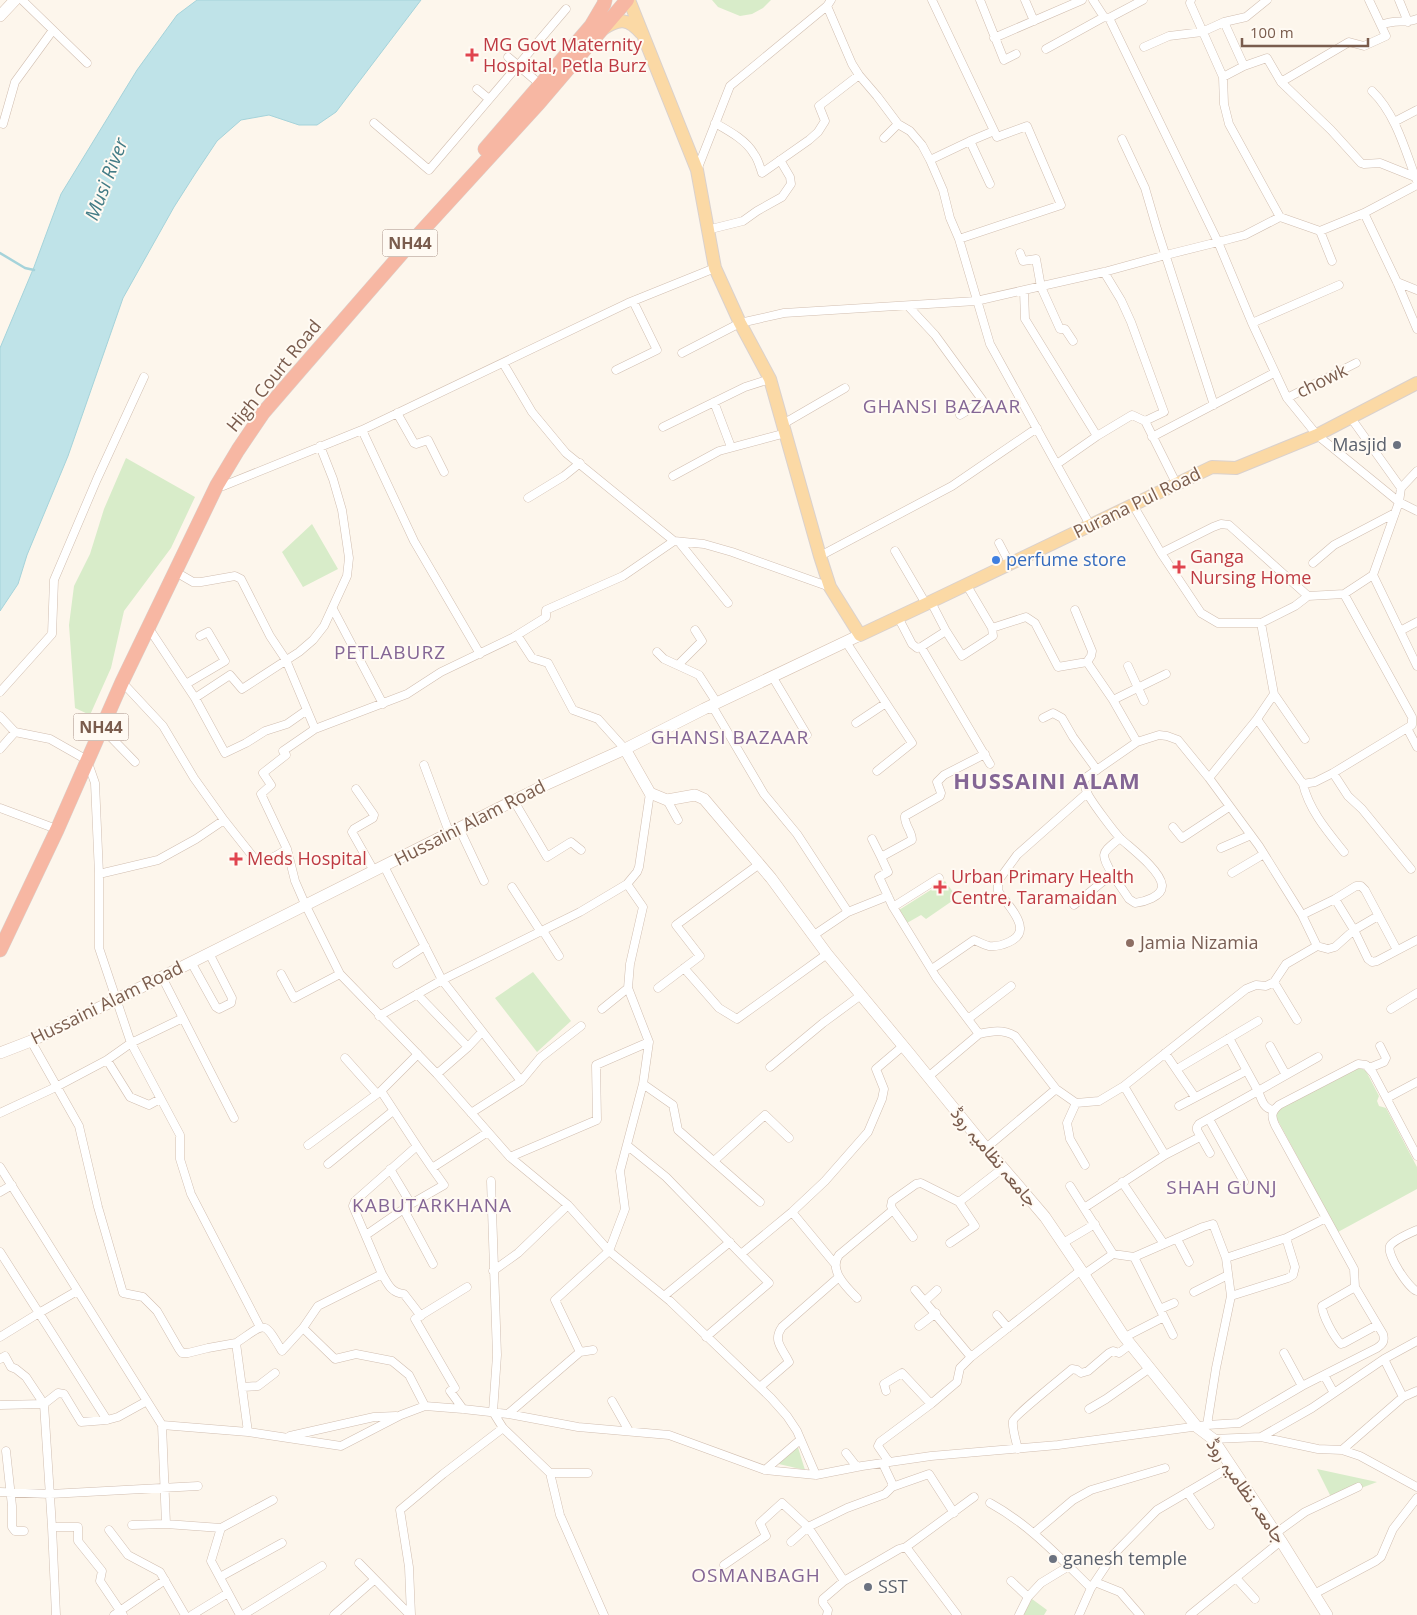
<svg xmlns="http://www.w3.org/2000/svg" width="1417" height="1615" font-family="'Open Sans',Vazirmatn,sans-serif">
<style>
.green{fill:#d8ecc9}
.water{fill:#bfe3e8;stroke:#a5d3da}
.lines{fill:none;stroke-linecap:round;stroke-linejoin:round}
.stream{stroke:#a5d3da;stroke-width:2.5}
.street-casing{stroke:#d1beb0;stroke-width:9}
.secondary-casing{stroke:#d6c0b0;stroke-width:12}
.primary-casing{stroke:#dad1cd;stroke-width:14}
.highway-casing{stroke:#dad1cd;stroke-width:15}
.street{stroke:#fff;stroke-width:8}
.secondary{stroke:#fff;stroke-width:11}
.primary{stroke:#fbd9a5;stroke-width:12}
.highway{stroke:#f7b7a3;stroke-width:14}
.health-dot{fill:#e0444e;stroke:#fffaf3;stroke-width:2}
.worship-dot{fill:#6b7280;stroke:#fffaf3;stroke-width:2}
.shop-dot{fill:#3f7fe0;stroke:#fffaf3;stroke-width:2}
.education-dot{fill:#8d6e63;stroke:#fffaf3;stroke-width:2}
.labels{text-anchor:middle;stroke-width:4;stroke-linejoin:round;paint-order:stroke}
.shield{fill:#fffaf3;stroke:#a28b7f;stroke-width:1}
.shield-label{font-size:16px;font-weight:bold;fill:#7a5c4d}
.health-label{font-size:18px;fill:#be3a42;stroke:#fffaf3;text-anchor:start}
.street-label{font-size:18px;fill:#7a5c4d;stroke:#fffaf3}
.worship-label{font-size:18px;fill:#5b616d;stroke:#fffaf3;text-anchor:start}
.shop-label{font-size:18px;fill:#366cbe;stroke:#fffaf3;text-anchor:start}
.education-label{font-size:18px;fill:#785e54;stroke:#fffaf3;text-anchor:start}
.water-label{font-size:19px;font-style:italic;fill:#437c86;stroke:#fffaf3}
.neighbourhood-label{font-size:19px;letter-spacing:1px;fill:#846695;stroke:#fffaf3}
.district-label{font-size:22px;font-weight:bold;letter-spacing:1px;fill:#846695;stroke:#fffaf3}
</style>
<rect width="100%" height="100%" fill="#fdf6ec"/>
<path class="green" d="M712,0H771L763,8L752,14L740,16L718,7Z
M126,458L195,497L171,548L124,611L111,668L90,715L75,708L69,625L74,586L90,554L104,509Z
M312,524L338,569L303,587L282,552Z
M945,881L956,896L954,898L955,899L926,919L921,915L907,923L899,910Z
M533,972L571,1021L537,1052L495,998Z
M1361,1068L1366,1071L1379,1096L1377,1101L1379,1106L1386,1108L1417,1167V1189L1338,1232L1276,1117V1109L1353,1069Z
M796,1441L805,1470L770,1462Z
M1317,1469L1377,1482L1332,1499Z
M1032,1599L1047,1610L1044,1615H1023Z"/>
<path class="water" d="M197,0H421L336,112L317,125H299L269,115L241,120L217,141L195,174L174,207L123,298L68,456L27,555L18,584L0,611V348L34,267L61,194L137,70L177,15Z"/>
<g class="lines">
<path class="stream" d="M0,253L25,268L34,270"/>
<defs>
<path id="street" d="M22,0L87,63
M932,0L997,137L1027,126L1061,205L959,239
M980,0L1004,60L1016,54
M1025,0L1034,21
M1093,0L1104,17L1109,18L1218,242L1252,323L1287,398L1317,435L1399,502L1373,575L1417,666
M1191,0L1190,3L1223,77L1224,104L1229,124L1280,217
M1399,0L1408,22
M827,6L852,64L859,75L877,96L898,124L910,131L922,145L930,160L943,190L950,218L959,239L990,344L1090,525
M1109,18L1143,0
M1224,22L1244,66
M1381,25C1396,19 1403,24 1417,19
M994,38L1082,0
M1144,47L1169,36L1202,32L1224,22L1246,17L1267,0
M1046,49L1104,17
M508,57L541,85
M1223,77L1244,66L1267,58L1281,82L1331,130L1361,163L1364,164L1380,163L1415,177
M1281,82L1349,42L1364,46L1386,36L1369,0
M477,89L489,99
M1372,91C1395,113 1405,149 1416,179
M1394,122L1417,110
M374,123L429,170L566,9
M715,123C729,131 746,140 754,154C758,159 760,167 762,173L809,140L818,132L825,121L819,106L859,75
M3,124L15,82L53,30
M884,138L898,124
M1122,139L1145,188L1157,229L1214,405
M930,160L970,141
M697,170L730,86L827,6L831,0
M990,184L970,141L994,131
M1364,213L1397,282L1417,329
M707,230L743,221L757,211L782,197L791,184L790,177L780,160
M1320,231L1332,261
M1020,253L1023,261L1036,259L1041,287L1060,329H1065L1073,341
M1104,272L1121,300L1131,322L1164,412L1145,421L1176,483
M1397,282L1417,290
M1024,291L1025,319L1097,436
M908,306L935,335L983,401L960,415
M1252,323L1339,285
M682,353L740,323L784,313L976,301L1104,272L1166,255L1218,242L1245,235L1280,217L1320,231L1364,213L1417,185
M503,363L532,412L566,453L674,541
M616,370L657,350L633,301
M1287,398L1356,363
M714,402L731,447
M397,413L414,443L416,444L428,440L444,472
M1351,418L1401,488
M783,424L845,388
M663,427L745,387L770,379
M362,430L414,541L480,654
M1152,437L1274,373
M1057,464L1097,436L1132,415L1145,421
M1417,471L1401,488L1399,502L1417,511
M673,476L719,451L786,433
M216,485L223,486L362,430L628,303L715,268
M528,498L564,476L580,463
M1133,505L1161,553L1201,613L1218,623H1261
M679,542L728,603
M999,543L1010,564
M895,551L926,604
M1161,553L1213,527L1221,524L1229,525L1308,596
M820,556L952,486L1037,428
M1313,563L1334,545L1395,513
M174,571L193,582H201L235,576L241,579L270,636L286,660L315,729
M1344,594L1412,717V725L1333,773L1348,796L1362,809L1411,869
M931,602L946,631L962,656L993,636L992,628L966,584
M333,609L383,704
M898,617L912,644L917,648L921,647L946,631
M148,627L195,698L225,753L246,743L265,731L287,724L307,710
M992,628L1026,617L1035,623L1058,667L1087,662L1091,656L1092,651L1075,610
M1400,631L1417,622
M517,635L532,658L548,663L573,710L598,719L625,749
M846,642L912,743L877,771
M921,647L990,764
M657,652L664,659L699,675L717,703
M1087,662L1113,700L1137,742
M678,665L702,641L695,630
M1128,666L1144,701
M772,676L807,735
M122,682L163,726L194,778L224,820L254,858C267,863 276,856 287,849
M186,684L225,661L208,632L200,636
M0,692L52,634L54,580L97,479L144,377
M1274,694L1305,739
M195,698L230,675L242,689L299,652L313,640L324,626L347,576L349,558L342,510L333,479L320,446
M1113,700L1166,674
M706,709H714L764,794L797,834L848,912L814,935
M0,716L15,732
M1043,718L1053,713L1062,718L1073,737L1097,770
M1257,719L1303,784L1315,782L1333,773
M856,723L886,703
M101,727L135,762
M1407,728L1417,747
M0,749L15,732L50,739L87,760L95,783L99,874V948L131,1043L180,1135V1159L191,1194L260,1327
M424,765L449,832
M1209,778L1257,719L1274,694L1261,623L1295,606L1308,596L1344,594L1373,575
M1303,784C1309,810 1328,832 1344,852
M356,789L374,815L373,818L354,829L352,832L374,871
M667,800L678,820
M514,801L547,857L571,842L581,850
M0,808L51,827
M1173,827L1182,838L1229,807
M459,828L484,881
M872,839L881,857
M1221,848L1251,835
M384,866L442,980L521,1081
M1232,873L1264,854
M99,874L158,860L196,839L224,820
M512,887L541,932
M1335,899L1354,930L1368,959L1372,962L1377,961L1417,940
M1074,905L1112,874C1100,852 1101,854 1120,838
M893,907L939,878
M848,912L888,896
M1302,915L1335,899L1356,886H1361L1365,890L1397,950
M543,931L559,956
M1317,946L1328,949L1335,947L1354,930L1378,916
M191,962L216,1007L219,1009L231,1003L232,998L209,953
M397,964L425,946
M684,968L719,1008L737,1019L827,954
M932,969L974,940C979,942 984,945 989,946C999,947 1021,941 1020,928C1020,916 1004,900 998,891V881L1017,855L1087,793
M281,974L294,998L340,974
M162,977L234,1118
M1274,982L1297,1020
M658,988L700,956L676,925L758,865
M417,994L468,1047L482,1032
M602,1009L628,988
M1391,1009L1417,993
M379,1016L442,980L580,912L627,884L637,872L639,867L650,793
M968,1019L1011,986
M979,1034L936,977L893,907L879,877L888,872L881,857L912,840C912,831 904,825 905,816L940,796L941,793L937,782L944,775L985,754
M1229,1038L1258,1091L1318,1057
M31,1041L79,1126L98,1207L123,1293L143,1297L157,1311L179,1349L182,1353H188L208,1348L236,1343L248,1432
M1270,1046L1286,1075
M1165,1053L1195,1097
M107,1060L130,1097L149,1105L160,1099
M770,1067L823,1023L861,995
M1369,1068L1384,1062L1386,1058L1380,1046
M1177,1069L1258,1021
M437,1074L468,1047
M928,1077L979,1034C992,1031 1003,1029 1015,1036L1056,1089L1076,1103L1067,1123L1070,1139L1085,1165
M643,1084L673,1105L678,1130L760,1202
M1124,1086L1165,1155
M1387,1098L1417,1082
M1076,1103L1099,1101L1124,1086L1246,989L1256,985L1266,986L1274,982L1286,964L1317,946L1302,915L1259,846L1209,778L1178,740L1167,736L1159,735L1137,742L1088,776L1084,780C1085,784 1085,789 1087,792C1089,799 1115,833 1121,839C1132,849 1160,870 1162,885C1163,897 1143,902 1135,903L1129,899L1112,874
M1179,1106L1246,1071
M0,1113L56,1087L107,1060L131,1043L183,1018
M471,1113L521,1081L540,1058L581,1026
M1209,1119L1244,1182
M308,1145L377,1094L345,1058
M417,1146L381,1091L418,1054
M628,1146L666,1177L769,1283L706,1337
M986,1148L1056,1089
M1210,1153L1197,1130V1127L1199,1124L1258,1091C1262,1100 1263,1108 1273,1110
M510,1157L597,1120L596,1065L649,1042
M715,1160L765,1115L789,1138
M328,1164L393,1111
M0,1167L162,1425L248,1432L341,1446L401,1415L425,1406L463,1409L508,1414L578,1427L669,1435L765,1470L816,1475L862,1466L931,1456L1058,1445L1207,1425L1239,1423L1302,1386L1377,1348C1383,1344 1385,1341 1383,1334L1355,1287L1354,1269L1275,1125C1271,1116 1271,1112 1279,1105L1358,1064L1366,1065L1373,1073L1417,1156
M390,1169L411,1204
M491,1181L497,1355L493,1412L503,1428L550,1473L560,1515L604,1615
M1122,1182L1164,1244
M1070,1186L1113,1254
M0,1192L12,1185
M1084,1208L1165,1155L1200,1137
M404,1210L433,1264
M893,1210L891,1206L892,1201L916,1184L921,1183L959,1202L1003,1168
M792,1212L835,1264
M1417,1230C1410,1233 1394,1240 1390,1246C1386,1254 1409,1289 1417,1291
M366,1235L411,1204L444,1185L432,1168
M1177,1239L1189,1262
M950,1243L975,1226L959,1202
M1063,1243L1095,1224
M0,1252L39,1313L77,1291
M741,1254L792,1212L825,1181L868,1132L882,1099L884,1089L876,1069L903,1046
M1134,1257L1173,1335
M1226,1258L1286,1238L1326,1218
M493,1271L518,1253L568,1205
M382,1274C388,1284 391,1293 404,1294L421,1316
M1083,1275L1113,1254L1134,1257L1203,1227L1213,1224L1226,1258L1231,1296L1216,1368L1207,1425
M1355,1287L1322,1306C1322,1315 1334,1337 1341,1344L1344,1343L1377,1325
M915,1290L971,1357
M1194,1292L1228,1275
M664,1296L730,1242
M1231,1296L1288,1278L1293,1275L1295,1267L1286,1238
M857,1298C847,1288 828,1270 839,1255L893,1210L913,1237
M925,1301L937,1290
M1160,1309L1174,1303
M997,1315L1008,1328
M919,1326L936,1313
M0,1337L39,1313L107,1420
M1125,1337L1164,1317
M236,1343C266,1323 263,1319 282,1351L303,1328
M580,1352L593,1350
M1284,1353L1302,1386
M0,1359L5,1356L11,1367L16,1369L26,1377L44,1404L52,1527L56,1615
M1384,1359L1403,1397
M1324,1375L1334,1393
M243,1387L258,1386L275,1373
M760,1387L789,1362C783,1349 772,1341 782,1327L839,1277
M886,1391L884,1384L902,1373L931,1404
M612,1401L629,1431
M0,1405L44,1404L58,1393L64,1394L81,1422L107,1420L118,1417L147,1401
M425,1406L409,1375L392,1361L356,1354L335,1359L303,1328L318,1306L382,1274L355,1211L353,1206L355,1201L417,1146L432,1168L488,1132
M463,1409L450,1391L455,1388L415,1319L467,1287
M1089,1409L1106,1399L1150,1368
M508,1414L580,1352L555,1300L609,1251L625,1209L620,1171L643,1084L649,1042L628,988L630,964L643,907L627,884
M162,1425L166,1524
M290,1436L374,1417L396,1416
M1261,1437L1318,1449L1342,1450L1360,1456L1417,1487
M1213,1439L1261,1437L1312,1408L1384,1359L1417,1341
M1018,1449C1016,1441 1012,1429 1013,1421C1014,1416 1064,1376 1072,1369L1077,1370L1081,1373L1088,1371L1109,1353L1113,1351L1119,1353L1131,1344
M1342,1450L1403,1397L1417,1391
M6,1451L12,1506V1527L15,1531H24
M846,1453L857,1467
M889,1462L878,1446L880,1442L931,1404L957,1382L960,1368L971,1357L1081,1270
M765,1470L800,1440
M550,1473H588
M816,1475L797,1431L787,1416L771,1398L670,1301L609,1251L568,1205L510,1157L437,1074L340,974L305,904L295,881L287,849L261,794L271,785L263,773L286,755L283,751L315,729L407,694L441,672L514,637L543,619L546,617V610L623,576L674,541L704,544L732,552L830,587
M892,1487L929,1474L954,1513
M0,1492L50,1494L198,1486
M1187,1492L1210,1525
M990,1503C1030,1525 1059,1557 1091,1588
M132,1525L166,1524L221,1528
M52,1527H78V1541L102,1571L100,1581L123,1615
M109,1530L128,1555L160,1572L185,1615
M1034,1533L1073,1500L1091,1490L1165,1468
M1276,1533L1305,1512L1358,1487
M791,1542L808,1527L844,1581L899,1549L906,1547L957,1615
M906,1547L974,1497
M359,1563L410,1615
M724,1565L766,1536L760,1523L782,1503L808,1527L847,1508L885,1494L892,1487V1483L883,1464
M220,1577L282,1543
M1236,1578L1255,1599
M1011,1581L1028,1597
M1095,1582L1120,1592L1140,1615
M1314,1594L1376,1561L1381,1557L1393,1529L1417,1498
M114,1615L165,1580
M192,1615L228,1593
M240,1615L211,1561L221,1528L273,1500
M243,1615L322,1566
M334,1615L374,1580
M411,1615L409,1567L400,1510L443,1474L503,1428
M827,1615L828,1610L823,1603V1599L844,1581
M1019,1615L1028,1597L1041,1583L1069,1566
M1079,1615L1091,1588L1113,1555L1157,1510L1232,1466
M1190,1615L1281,1541"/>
<path id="secondary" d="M0,16L15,0
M625,749L650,793L667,800L695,795L704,799L771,878L827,954L909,1053L986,1148L1045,1217L1081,1270L1123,1335L1197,1427L1213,1439L1281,1541L1327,1615
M0,1053L31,1041L162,977L547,784L625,749L704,709L860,635"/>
<path id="primary" d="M629,0L697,170L715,268L740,323L770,379L820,556L830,587L860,635L926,604L1212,467L1236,468L1317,435L1417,383
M603,29C619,18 628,18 641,33"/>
<path id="highway" d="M485,149L591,26L604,4L605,0
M0,950L57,830L122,682L217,485L238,450L263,413L301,369L409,245L539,103L627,0"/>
</defs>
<use href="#street" class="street-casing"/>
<use href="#secondary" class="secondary-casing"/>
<use href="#primary" class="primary-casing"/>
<use href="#highway" class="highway-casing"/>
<use href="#street" class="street"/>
<use href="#secondary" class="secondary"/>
<use href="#primary" class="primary"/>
<use href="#highway" class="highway"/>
</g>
<g class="health-dot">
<path d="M469.5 47.5h5v5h5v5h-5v5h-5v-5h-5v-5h5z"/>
<path d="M1176.5 559.5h5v5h5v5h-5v5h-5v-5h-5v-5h5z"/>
<path d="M233.5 851.5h5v5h5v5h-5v5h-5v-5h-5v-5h5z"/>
<path d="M937.5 879.5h5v5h5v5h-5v5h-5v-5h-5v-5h5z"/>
</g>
<g class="worship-dot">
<circle cx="1397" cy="445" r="5"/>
<circle cx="1053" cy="1559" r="5"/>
<circle cx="868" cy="1587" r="5"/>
</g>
<circle class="shop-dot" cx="996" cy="560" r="5"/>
<circle class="education-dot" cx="1130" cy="943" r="5"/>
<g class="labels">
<g class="shield">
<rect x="382.5" y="229.5" width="55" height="27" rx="4"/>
<rect x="73.5" y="713.5" width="55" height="27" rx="4"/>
</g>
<g class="shield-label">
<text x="410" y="249">NH44</text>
<text x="101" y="733">NH44</text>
</g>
<g class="health-label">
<text x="483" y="51">MG Govt Maternity<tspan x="483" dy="21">Hospital, Petla Burz</tspan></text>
<text x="1190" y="563">Ganga<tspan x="1190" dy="21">Nursing Home</tspan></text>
<text x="247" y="865">Meds Hospital</text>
<text x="951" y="883">Urban Primary Health<tspan x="951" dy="21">Centre, Taramaidan</tspan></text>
</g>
<g class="street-label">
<text transform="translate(274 376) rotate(-51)" y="6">High Court Road</text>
<text transform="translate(1322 381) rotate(-26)" y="6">chowk</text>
<text transform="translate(1137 503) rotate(-26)" y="6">Purana Pul Road</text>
<text transform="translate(470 823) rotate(-27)" y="6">Hussaini Alam Road</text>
<text transform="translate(107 1003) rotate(-26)" y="6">Hussaini Alam Road</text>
<text transform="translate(994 1157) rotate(50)" y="6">جامعہ نظامیہ روڈ</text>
<text transform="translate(1246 1491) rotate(55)" y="6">جامعہ نظامیہ روڈ</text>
</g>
<g class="worship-label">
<text x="1387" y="451" text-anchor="end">Masjid</text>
<text x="1063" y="1565">ganesh temple</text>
<text x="878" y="1593">SST</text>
</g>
<g class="shop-label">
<text x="1006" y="566">perfume store</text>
</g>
<g class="education-label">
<text x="1140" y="949">Jamia Nizamia</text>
</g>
<g class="water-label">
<text transform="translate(106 179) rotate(-69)" y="7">Musi River</text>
</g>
<g class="neighbourhood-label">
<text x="942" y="413">GHANSI BAZAAR</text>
<text x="390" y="659">PETLABURZ</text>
<text x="730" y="744">GHANSI BAZAAR</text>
<text x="1222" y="1194">SHAH GUNJ</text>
<text x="432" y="1212">KABUTARKHANA</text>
<text x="756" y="1582">OSMANBAGH</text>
</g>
<g class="district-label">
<text x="1047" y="789">HUSSAINI ALAM</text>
</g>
</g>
<path d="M1242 38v8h126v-8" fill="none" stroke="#7a5c4d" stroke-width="2.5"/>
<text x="1250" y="38" font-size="15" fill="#7a5c4d" stroke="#fffaf3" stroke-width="4" paint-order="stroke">100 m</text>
</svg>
